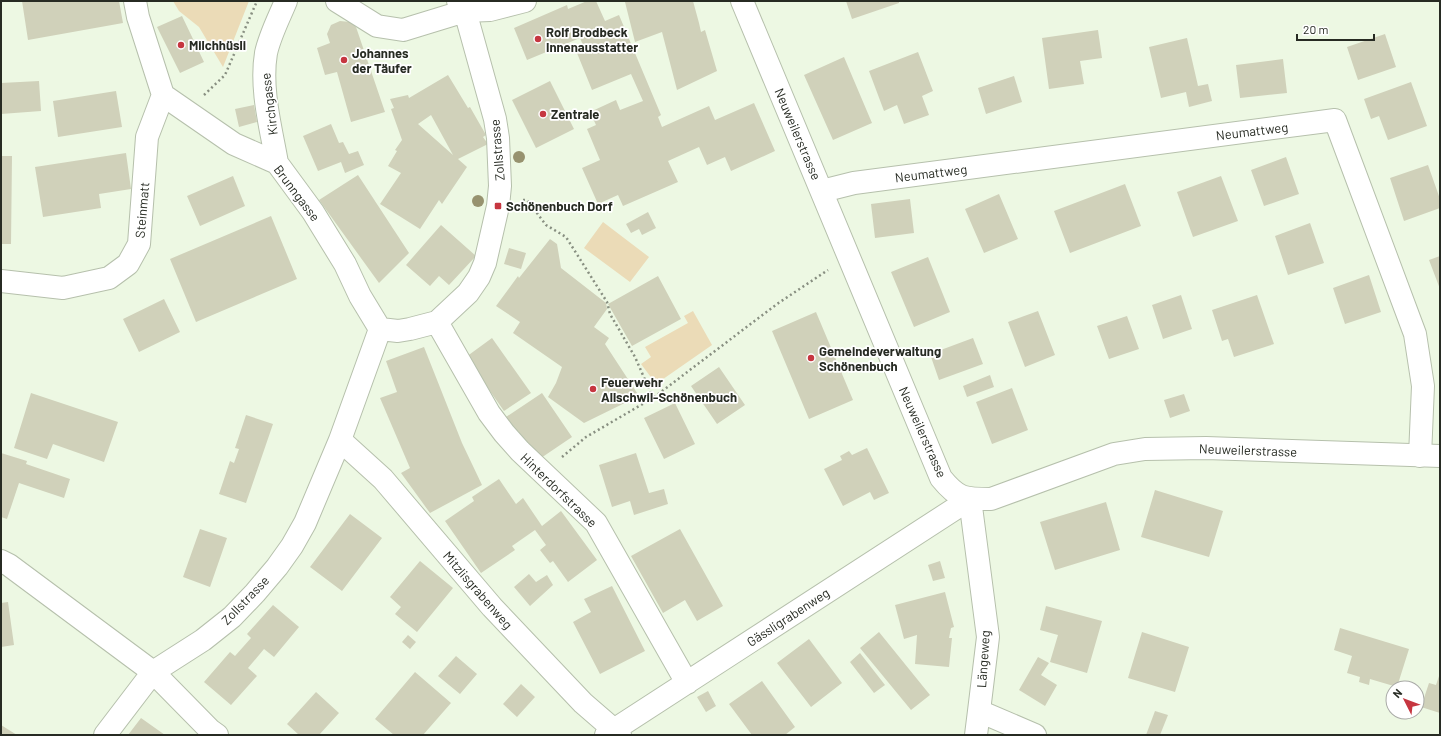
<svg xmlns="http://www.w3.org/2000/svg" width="1441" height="736" font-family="Barlow,sans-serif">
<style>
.green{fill:#ebdbb7}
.building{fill:#d0d1ba;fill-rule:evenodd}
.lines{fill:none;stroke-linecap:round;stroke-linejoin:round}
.minor-casing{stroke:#b6c0ac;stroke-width:24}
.tertiary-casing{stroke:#b6c0ac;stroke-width:24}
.path{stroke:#888f81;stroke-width:2.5;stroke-dasharray:2 3;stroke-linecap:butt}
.minor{stroke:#fff;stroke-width:22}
.tertiary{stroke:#fff;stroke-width:22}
.tree{fill:#97926f}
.poi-dot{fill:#c63640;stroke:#fff;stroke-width:1.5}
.labels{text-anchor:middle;stroke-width:3.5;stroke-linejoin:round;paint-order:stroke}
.poi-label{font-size:13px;font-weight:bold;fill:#272b23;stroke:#fff;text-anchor:start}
.street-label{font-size:13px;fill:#272b23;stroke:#fff}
</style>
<rect width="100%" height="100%" fill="#edf8e3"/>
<path class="green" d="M173,1H249L223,67L199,27L179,11Z
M603,222L649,257L630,282L584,248Z
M693,311L712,345L656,384L641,364L651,357L645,347L688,323L684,316Z"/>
<path class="building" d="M22,1H119L123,23L28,40Z
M587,1H596L605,21L619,15L661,115L658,117L662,127L709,106L715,120L754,103L775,151L731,171L725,157L707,165L699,147L668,161L678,182L623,206L618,195L598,204L582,168L600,160L587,129L596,125L590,112L616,100L620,110L643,101L631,74L592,90L577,53L585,50L580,38L527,60L514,28L567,5L568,9Z
M628,1H693L699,23L701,32L705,30L717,71L677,90L662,32L635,42L625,2Z
M846,1H899V3L852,19Z
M182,16L204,62L180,73L157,27Z
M340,21L350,22L356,27L385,112L351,122L337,72L325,75L317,48L330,43L327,34L331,25Z
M1098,30L1102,58L1080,61L1084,84L1049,89L1042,38Z
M1385,34L1396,67L1358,80L1347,47Z
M1187,38L1198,86L1208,84L1212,101L1189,107L1186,92L1161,98L1149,47Z
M918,52L933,91L922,96L929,115L904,124L897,105L884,111L869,71Z
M844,57L872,123L833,140L804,75Z
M1283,59L1287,93L1240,98L1236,65Z
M448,75L468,108L470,107L486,135L483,137L488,144L458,159L467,167L442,204L439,200L420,229L380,204L401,173L388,166L397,151L395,150L402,140L391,109L394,108L390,99L408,95L409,98ZM431,115L453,155L418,124Z
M1014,76L1022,102L986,114L978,88Z
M39,81L41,111L1,114V83Z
M550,81L574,129L536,148L512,100Z
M1411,82L1427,126L1388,140L1379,116L1371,119L1364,99Z
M116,91L122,127L58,137L53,101Z
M254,105L257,122L239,127L235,109Z
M331,124L339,143L343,142L349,154L358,151L364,165L345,173L341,162L318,171L303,136Z
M126,153L131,189L99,194L101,208L43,217L35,167Z
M1,156H12L11,244H1Z
M1286,157L1299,194L1264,206L1251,170Z
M1428,165L1440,199V208L1404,221L1390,178Z
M358,175L409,253L379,283L319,200Z
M233,176L245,206L200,226L187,196Z
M1221,176L1238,221L1193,237L1177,192Z
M1125,184L1141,226L1070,253L1054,211Z
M999,194L1018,239L984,253L965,209Z
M910,199L914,233L875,238L871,204Z
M648,212L656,228L642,235L639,229L631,233L626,224Z
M271,216L297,279L196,322L170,259Z
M1310,223L1324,263L1288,275L1275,236Z
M441,225L476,256L449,285L439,276L430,286L406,265Z
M550,239L557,244L561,268L606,303L607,309L594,327L609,338L605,344L639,396L584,423L548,397L556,383L562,367L513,333L520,322L496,306L518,276L519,278Z
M509,248L526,253L521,269L504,264Z
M1440,256V289L1429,260Z
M928,257L950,312L914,327L891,272Z
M1369,275L1381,312L1345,324L1333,288Z
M658,276L681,319L632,346L608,304Z
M1181,295L1192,329L1163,339L1152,305Z
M1257,295L1274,344L1234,357L1228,339L1222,341L1212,310Z
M164,299L180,332L139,352L123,319Z
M1038,311L1055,355L1025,367L1008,322Z
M816,312L853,400L809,419L772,331Z
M1127,316L1139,349L1109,359L1097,326Z
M492,338L531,393L504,411L466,357Z
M973,338L983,364L939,380L930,354Z
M424,347L462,443L482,485L430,513L401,473L410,468L380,398L397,392L386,361Z
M719,367L745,405L717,424L691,386Z
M990,375L994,387L967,397L963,386Z
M1012,388L1028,430L992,444L976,402Z
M31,393L118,422L104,462L53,444L47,459L14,448Z
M542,393L572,437L538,460L518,431L513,434L503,419Z
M1184,394L1190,411L1170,418L1164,400Z
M675,403L695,444L664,459L644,418Z
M246,415L273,424L246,503L219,494L230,461L234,463L239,449L235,448Z
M867,448L889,493L874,500L870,492L843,506L824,469L842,460L840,456L849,451L852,455Z
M1,453L27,461L26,464L70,479L64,498L19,483L7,519L1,517Z
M636,453L649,493L664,489L668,504L634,515L630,501L612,507L599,465Z
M499,479L516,504L523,498L542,526L561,511L597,560L568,582L553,561L550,563L540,550L546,545L535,530L512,546L515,550L481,573L445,521L474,501L472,497Z
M1155,490L1223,511L1209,557L1141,537Z
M1106,502L1120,550L1055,570L1040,522Z
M350,514L382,538L342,591L310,567Z
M200,529L227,538L210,587L183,577Z
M680,529L723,606L697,621L685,600L663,613L631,556Z
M420,561L453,588L417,632L395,614L401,607L390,597Z
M940,561L945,578L933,581L928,565Z
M529,574L536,582L547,575L553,585L530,606L514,587Z
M612,586L645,651L600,674L573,622L591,612L584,599Z
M945,592L954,627L951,628L949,638H952L949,667L915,664L917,635L904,639L895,605Z
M8,602L14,645L1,647V603Z
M273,605L299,627L274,657L264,649L248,668L257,676L231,705L204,682L230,652L235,656L251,638L247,634Z
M1046,606L1102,621L1087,673L1050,662L1058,635L1040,630Z
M1340,628L1409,649L1397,687L1370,679L1369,685L1359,682L1360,677L1347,673L1352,656L1334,650Z
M879,632L930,695L911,710L860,648Z
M1142,632L1189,647L1175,692L1128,678Z
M408,635L416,642L410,649L402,642Z
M809,639L842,683L811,707L777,663Z
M860,653L885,685L874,693L850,662Z
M456,656L477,674L460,694L438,676Z
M1038,657L1049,663L1041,675L1057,685L1045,706L1019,690Z
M415,672L451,703L423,735H394L375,719Z
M1440,673V713L1421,707L1429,683L1436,685Z
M762,681L795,727L785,735H752L729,704Z
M521,684L535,697L517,717L503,704Z
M708,691L716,706L706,712L697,697Z
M316,692L339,713L319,735H299L287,724Z
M1155,711L1168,715L1160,735H1146Z
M141,718L165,735H128Z
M1,725L17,735H1Z"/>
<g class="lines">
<defs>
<path id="minor" d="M135,1L138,17L163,95L234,144L277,163L313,212L345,264L360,296L380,329L398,331L410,329L437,322L468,293L479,277L485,263L498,206L500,186L498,138L495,119L465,11L403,30L377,26L337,1
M277,163C271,128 260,89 266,53C270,35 279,18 286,1
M822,191L854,183L1335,120L1415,334L1423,386L1420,456
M1,281L63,288L109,278L128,264L139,244L147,137L163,95
M437,322L489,413L504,433L520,451L596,523L687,683
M340,440L383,479L492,607L583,703L620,735
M1,561L9,565L153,672L203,640L232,617L255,593L277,567L292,546L305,523L340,440L380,329
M105,735L153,672L210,730L217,735
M606,735L970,499L988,637L979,711L1035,735
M976,735L979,711"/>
<path id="tertiary" d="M458,1L465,11L490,10L525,1
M742,1L941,478C958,499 964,499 991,499L1114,454L1145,449L1206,448L1440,456"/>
</defs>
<use href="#minor" class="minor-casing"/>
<use href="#tertiary" class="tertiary-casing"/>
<path class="path" d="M204,95L225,75L257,1
M523,200H527L546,225L566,237L607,302L610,314L635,357L653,398
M562,457L586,437L653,398L777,304L828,270"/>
<use href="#minor" class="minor"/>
<use href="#tertiary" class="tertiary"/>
</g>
<g class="tree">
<circle cx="519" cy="157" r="6"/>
<circle cx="478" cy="201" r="6"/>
</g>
<g class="poi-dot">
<circle cx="538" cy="39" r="4"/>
<circle cx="181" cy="45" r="4"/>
<circle cx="344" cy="60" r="4"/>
<circle cx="543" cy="114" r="4"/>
<rect x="494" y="202" width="8" height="8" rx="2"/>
<circle cx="811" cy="358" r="4"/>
<circle cx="593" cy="389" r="4"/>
</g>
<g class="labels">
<g class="poi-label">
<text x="546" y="37">Rolf Brodbeck<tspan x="546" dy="15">Innenausstatter</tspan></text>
<text x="189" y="50">Milchhüsli</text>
<text x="352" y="58">Johannes<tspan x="352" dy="15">der Täufer</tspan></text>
<text x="551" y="119">Zentrale</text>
<text x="506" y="211">Schönenbuch Dorf</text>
<text x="819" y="356">Gemeindeverwaltung<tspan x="819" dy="15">Schönenbuch</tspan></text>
<text x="601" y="387">Feuerwehr<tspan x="601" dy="15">Allschwil-Schönenbuch</tspan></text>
</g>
<g class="street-label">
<text transform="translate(269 104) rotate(-97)" y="5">Kirchgasse</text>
<text transform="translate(1252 131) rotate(-7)" y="5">Neumattweg</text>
<text transform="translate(798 134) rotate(67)" y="5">Neuweilerstrasse</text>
<text transform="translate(497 150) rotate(-95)" y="5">Zollstrasse</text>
<text transform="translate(931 173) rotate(-7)" y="5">Neumattweg</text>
<text transform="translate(297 193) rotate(53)" y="5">Brunngasse</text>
<text transform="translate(142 210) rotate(-85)" y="5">Steinmatt</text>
<text transform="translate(923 432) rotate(66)" y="5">Neuweilerstrasse</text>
<text transform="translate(1248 450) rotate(2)" y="5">Neuweilerstrasse</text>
<text transform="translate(559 490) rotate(44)" y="5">Hinterdorfstrasse</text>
<text transform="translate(478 590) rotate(49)" y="5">Mitzlisgrabenweg</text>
<text transform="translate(245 600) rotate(-46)" y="5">Zollstrasse</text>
<text transform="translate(788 617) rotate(-33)" y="5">Gässligrabenweg</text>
<text transform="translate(983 659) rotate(-86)" y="5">Längeweg</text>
</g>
</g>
<rect width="1441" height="736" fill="none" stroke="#272b23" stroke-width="4"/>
<g transform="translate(1405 700) rotate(312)"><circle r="19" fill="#ffffff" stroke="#a9aaa7"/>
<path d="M0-3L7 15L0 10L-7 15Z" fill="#c63640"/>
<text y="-6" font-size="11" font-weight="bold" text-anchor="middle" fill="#272b23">N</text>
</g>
<path d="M1297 34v6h77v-6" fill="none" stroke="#272b23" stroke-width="2"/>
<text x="1303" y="34" font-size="12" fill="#272b23" stroke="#ffffff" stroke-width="3" paint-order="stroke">20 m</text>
</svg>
